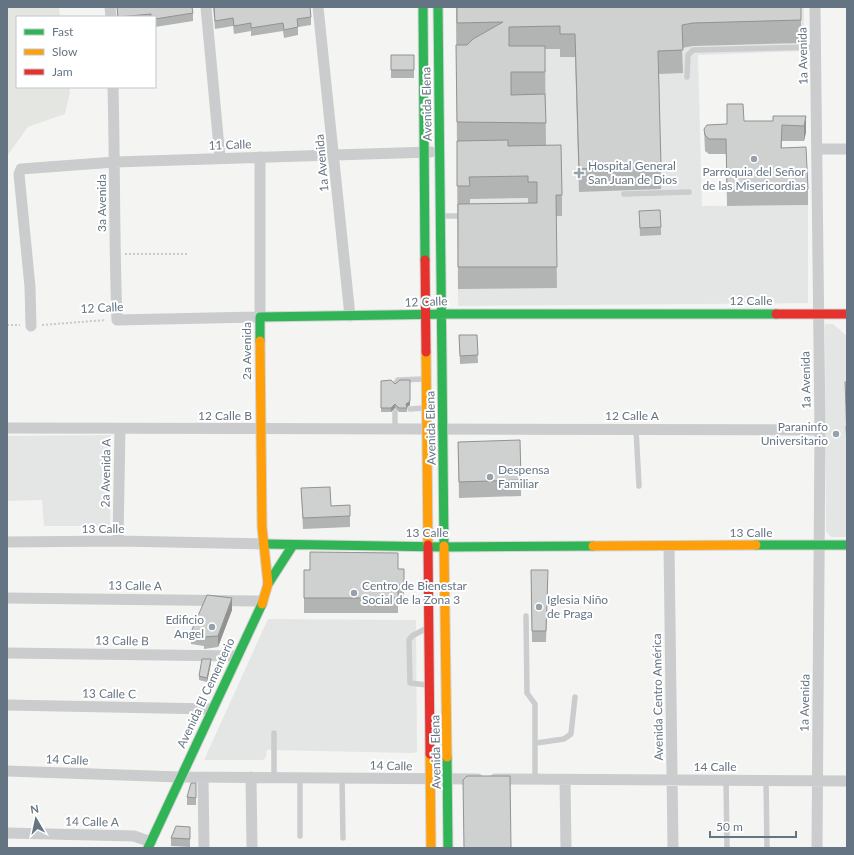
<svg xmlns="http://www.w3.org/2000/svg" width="854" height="855" font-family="Lato,sans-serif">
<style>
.built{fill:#e4e6e5}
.green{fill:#e4e7e1}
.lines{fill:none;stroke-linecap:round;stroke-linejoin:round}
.fast-casing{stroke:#d2d3d4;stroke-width:11}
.slow-casing{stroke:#d2d3d4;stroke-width:11}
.jam-casing{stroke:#d2d3d4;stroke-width:11}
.path{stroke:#c9cac9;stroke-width:2;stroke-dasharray:2 2;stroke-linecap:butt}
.lane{stroke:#cacccd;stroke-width:5.5}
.street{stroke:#cacccd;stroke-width:11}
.fast{stroke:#30b455;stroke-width:9}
.slow{stroke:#ff9f0a;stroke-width:9}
.jam{stroke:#e5322d;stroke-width:9}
.wall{fill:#b2b3b3;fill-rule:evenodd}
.shaded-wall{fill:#919292}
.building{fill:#cfd0d0;stroke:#919292}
.poi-dot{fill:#97a1aa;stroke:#fff;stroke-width:1.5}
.labels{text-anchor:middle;stroke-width:4;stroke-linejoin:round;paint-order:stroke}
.street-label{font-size:12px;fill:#657483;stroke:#fff}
.poi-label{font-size:12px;fill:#657483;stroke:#fff;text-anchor:start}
</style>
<rect width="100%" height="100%" fill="#f4f5f3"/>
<path class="built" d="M456,7H804V51L698,55L702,206L808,205V303L458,306Z
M826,324H833L847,336V537H831L826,531L825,326Z
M111,435L110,526H44L42,500L7,501V436Z
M268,619L416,620L417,752L413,753L267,750L266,757L263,760H204Z"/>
<path class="green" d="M7,7H59L60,17H17V87H69L70,93L65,114L28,127L7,156Z"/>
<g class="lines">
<defs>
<path id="fast" d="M423,7L425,260
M438,7L444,546
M260,341V317L450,314H776
M264,544L444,547L593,546
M756,545H847
M268,584L293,545
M447,757L448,848
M148,848L262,604"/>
<path id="slow" d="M260,341L262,527L268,584L262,604
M426,352L428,545
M444,546L447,757
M593,546L756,545
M430,754L431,848"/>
<path id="jam" d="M425,260L426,352
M776,314H847
M428,545L430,754"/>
</defs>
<use href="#fast" class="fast-casing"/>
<use href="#slow" class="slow-casing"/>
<use href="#jam" class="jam-casing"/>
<path class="path" d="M125,254H189
M7,325H20
M42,325L106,320"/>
<path class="lane" d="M687,77L688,55L693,50L815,47
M624,194L689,192
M443,216H464
M395,384L398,380L424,379
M410,409L424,408
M395,429V412
M636,429L639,486
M526,616L527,693L535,704V779
M427,628L412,636L409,640L410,683L427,685
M536,743L564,739L571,734L575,697
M274,778V733
M300,778V836
M342,778L343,838
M726,780L727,848
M766,780L767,848"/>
<path class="street" d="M110,7L111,17
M206,7L220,158
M318,7L350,316
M815,7L820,430L817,848
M113,87C115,165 114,242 117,320L260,317V157
M818,149H847
M31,326L30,287L19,174L21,169L115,162L431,152
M7,428L820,430
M118,541L120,429
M7,542L118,541L264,544
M669,546L673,848
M7,598L263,601
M7,653L237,656
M7,705L211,709
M7,771L180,777L478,779
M203,777L204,848
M251,777L252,848
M495,779L847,781
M565,780L566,848
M7,833L134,836L151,842"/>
<use href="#fast" class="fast"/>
<use href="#slow" class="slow"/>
<use href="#jam" class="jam"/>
</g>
<path class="wall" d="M117,7L193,13V21L155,27V17H117Z
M213,7H310L311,17V25L298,27V35L284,38L283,31L251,36V31L234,34L233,26L215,29Z
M456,7H801V43L693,46L682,48L683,73L659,74L661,189L579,192L575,57H560V49H545L546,145L562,195V216H556L557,288L458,289ZM528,198V203L470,204V199Z
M391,55H414V78H391Z
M806,116V132L804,141H782V148L808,189V205L727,206L726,154H709L705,151L704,129L744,121H773Z
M639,211L661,227V235L640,236Z
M459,335H477L478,363L460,364Z
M381,381L410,405L407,407V412H399L395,408L391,412H381Z
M845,382H847V470L846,426L845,405Z
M458,442L521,480V496L459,498Z
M301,488L331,506L350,505V527L303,529Z
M398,569L404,585V601H398V613H304V570Z
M531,582H548L546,642H532Z
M232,610L218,647L204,649V646L191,644V632Z
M211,663L207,682L199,680V676Z
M196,783V805H187V797Z
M190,835V847L171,846V838Z"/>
<path class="shaded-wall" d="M806,116V132L804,141V126Z
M410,401V405L406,408V404Z
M395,404V408L391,412V408Z
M232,598V610L218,647V636Z
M211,659V663L207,682V678Z"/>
<path class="building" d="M117,7H192L193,13L155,19V17H151V14L118,17Z
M214,7H310L311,17L297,19L298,27L284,30L283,23L251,28V23L234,26L233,18L215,21Z
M457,7H801V20L693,23L682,25L683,50L658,51L661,166L579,169L575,34H560V26L509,27V46H545V72H511V95L545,94L546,123L457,122L456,45H467L473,39L503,22L457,23Z
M391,55H414V70H391Z
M727,104H743L744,121H773V116H806L804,126L782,125L781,148L806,147L808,189L727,190L726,139H709L705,135L704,129L707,125L727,124Z
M508,140V146L561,145L562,195H556L557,267H458V204L537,203V182H528V176L469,177L470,186H457V141Z
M660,210L661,227L640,228L639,211Z
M459,335H477L478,355L460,356Z
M391,380L395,384L400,380H410V401L406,404L407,408H399L395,404L391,408H381V381Z
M845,382H847V404H846Z
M846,426H847V447Z
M520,440L521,480L459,482L458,442Z
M330,487L331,506L350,505V516L303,518L301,488Z
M310,552L398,553V569H404V585H398V598H304V570H310Z
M531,570H548L546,631H532Z
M207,595L232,598L218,636L204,637L205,634L191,632Z
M202,659H211L207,678L199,676Z
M467,776H510L511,848H464L463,780Z
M191,783H196V798L187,797Z
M176,826L190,827V839L171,838Z"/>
<g class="poi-dot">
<circle cx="754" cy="159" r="4"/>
<path d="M577 167h4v4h4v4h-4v4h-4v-4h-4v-4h4z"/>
<circle cx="836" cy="434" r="4"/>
<circle cx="490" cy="477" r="4"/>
<circle cx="354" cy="593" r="4"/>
<circle cx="539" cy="607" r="4"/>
<circle cx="212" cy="627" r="4"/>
</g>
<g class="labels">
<g class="street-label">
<text transform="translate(803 56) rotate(-91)" y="4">1a Avenida</text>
<text transform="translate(427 104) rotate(-91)" y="4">Avenida Elena</text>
<text transform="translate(230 145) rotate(-2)" y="4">11 Calle</text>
<text transform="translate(322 163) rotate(-95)" y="4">1a Avenida</text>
<text transform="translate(102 203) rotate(-90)" y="4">3a Avenida</text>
<text x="751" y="305">12 Calle</text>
<text transform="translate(426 302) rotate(-2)" y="4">12 Calle</text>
<text transform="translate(102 308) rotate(-3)" y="4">12 Calle</text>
<text transform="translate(247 351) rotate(-90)" y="4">2a Avenida</text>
<text transform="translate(806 380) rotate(-91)" y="4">1a Avenida</text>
<text x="225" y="420">12 Calle B</text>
<text x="632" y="420">12 Calle A</text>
<text transform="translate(431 428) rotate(-91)" y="4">Avenida Elena</text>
<text transform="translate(106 473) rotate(-89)" y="4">2a Avenida A</text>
<text x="103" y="533">13 Calle</text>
<text x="427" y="537">13 Calle</text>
<text x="751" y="537">13 Calle</text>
<text transform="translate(135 586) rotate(1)" y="4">13 Calle A</text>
<text transform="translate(122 641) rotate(1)" y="4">13 Calle B</text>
<text transform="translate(206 693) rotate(-65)" y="4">Avenida El Cementerio</text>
<text transform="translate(109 694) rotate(1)" y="4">13 Calle C</text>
<text transform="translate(658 697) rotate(-91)" y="4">Avenida Centro América</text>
<text transform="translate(805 703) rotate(-89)" y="4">1a Avenida</text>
<text transform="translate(436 752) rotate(-91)" y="4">Avenida Elena</text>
<text transform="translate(67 760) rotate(2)" y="4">14 Calle</text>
<text transform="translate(391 766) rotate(1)" y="4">14 Calle</text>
<text x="715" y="771">14 Calle</text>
<text transform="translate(92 822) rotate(1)" y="4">14 Calle A</text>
</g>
<g class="poi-label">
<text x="588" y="170">Hospital General<tspan x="588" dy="14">San Juan de Dios</tspan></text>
<text x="754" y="176" text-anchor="middle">Parroquia del Señor<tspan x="754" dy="14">de las Misericordias</tspan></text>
<text x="828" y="431" text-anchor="end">Paraninfo<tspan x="828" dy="14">Universitario</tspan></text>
<text x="498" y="474">Despensa<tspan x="498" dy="14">Familiar</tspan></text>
<text x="362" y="590">Centro de Bienestar<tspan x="362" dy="14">Social de la Zona 3</tspan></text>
<text x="547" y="604">Iglesia Niño<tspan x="547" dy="14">de Praga</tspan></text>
<text x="204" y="624" text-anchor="end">Edificio<tspan x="204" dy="14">Angel</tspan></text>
</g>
</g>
<rect width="854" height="855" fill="none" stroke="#657483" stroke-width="16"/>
<rect x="16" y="16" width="140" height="72" fill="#ffffff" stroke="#c1c7cd"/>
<rect x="24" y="29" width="20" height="6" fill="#30b455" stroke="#c1c7cd"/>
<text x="52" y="36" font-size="12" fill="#657483">Fast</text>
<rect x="24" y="49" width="20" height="6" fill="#ff9f0a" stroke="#c1c7cd"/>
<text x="52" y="56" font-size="12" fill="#657483">Slow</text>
<rect x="24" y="69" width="20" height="6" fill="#e5322d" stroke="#c1c7cd"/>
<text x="52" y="76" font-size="12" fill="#657483">Jam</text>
<g transform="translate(36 819) rotate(351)" stroke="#ffffff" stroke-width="3" paint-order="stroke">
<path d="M0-3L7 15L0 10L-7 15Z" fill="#657483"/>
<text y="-6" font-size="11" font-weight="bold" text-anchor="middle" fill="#657483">N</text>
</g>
<path d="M710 831v6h86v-6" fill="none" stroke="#657483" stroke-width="2"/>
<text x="716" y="831" font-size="12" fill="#657483" stroke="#ffffff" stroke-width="3" paint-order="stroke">50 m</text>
</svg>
